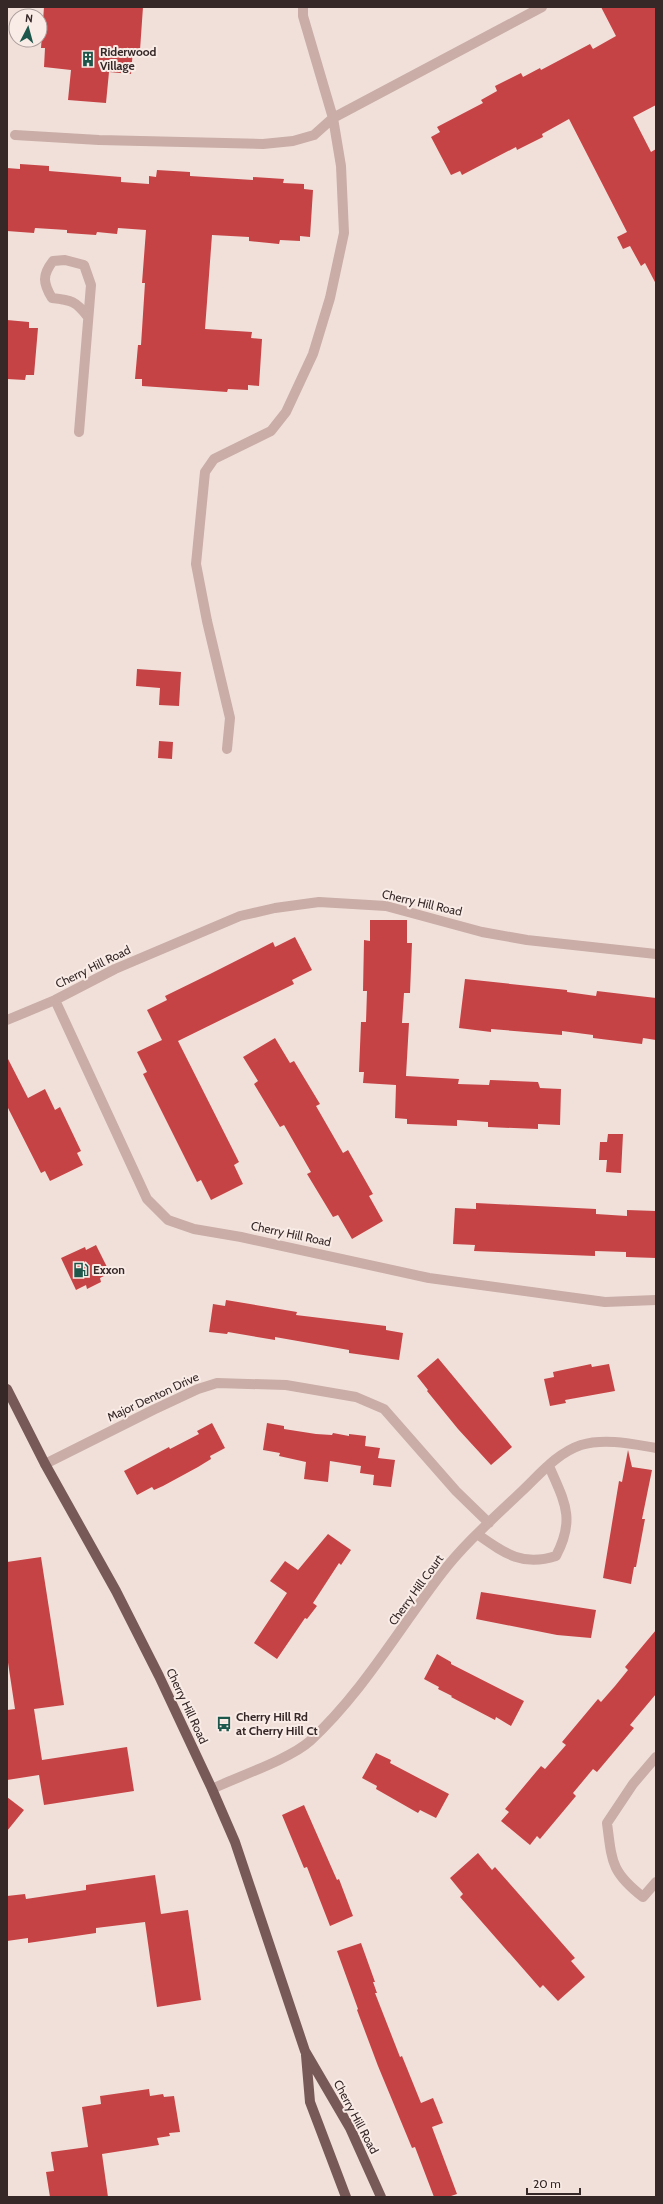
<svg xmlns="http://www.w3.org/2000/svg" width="663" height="2204" font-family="Cabin,sans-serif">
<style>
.building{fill:#c64345}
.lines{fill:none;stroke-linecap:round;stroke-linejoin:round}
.street{stroke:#c9ada6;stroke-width:10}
.primary{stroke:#775a58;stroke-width:10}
.labels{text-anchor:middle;stroke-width:4;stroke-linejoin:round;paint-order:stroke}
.poi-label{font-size:12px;font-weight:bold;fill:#352827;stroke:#f9ebe6;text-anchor:start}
.street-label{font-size:12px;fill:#352827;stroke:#f9ebe6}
</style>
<rect width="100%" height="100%" fill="#f1e0da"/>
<path class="building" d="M44,7H143L140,50H133L131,74L109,72L106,103L68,100L71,70L44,67L45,48H41Z
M601,7H656V105L633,117L651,152L656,149V284L645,263L641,266L630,246L623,249L617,237L627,232L569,119L542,134L543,137L517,150L516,147L462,175L460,171L451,175L431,137L440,132L437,127L483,103L481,100L497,91L495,86L521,73L523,77L540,68L541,70L590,44L593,49L616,36Z
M20,164L49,166V171L121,177V182L149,184V176L156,177L157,170L190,172V176L253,180V177L284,179L283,183L304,184V189L313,190L310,237L300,236V241L280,240L279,244L249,241V237L212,235L205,329L252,332L251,338L262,339L259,386L248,385V390L228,389L227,392L142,386V379H135L138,345H141L145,283H142L146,230L118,228L117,234L97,232L96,235L67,233V230L35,228L34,233L7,231V168L20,169Z
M7,320L29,322V328H38L34,375H26L25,380L7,379Z
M137,669L181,672L179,706L159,705L160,688L136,686Z
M159,741L173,742L172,759L158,758Z
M370,920H407V943H412L410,993H404L402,1023H409L406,1076L459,1079L458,1084L489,1085L490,1080L538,1082L540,1088L561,1089L560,1125L538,1124V1129L488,1127V1122L457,1120V1126L407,1124V1119L395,1118L396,1085L363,1083L364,1072H359L361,1022H366L367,991H363L364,940L370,941Z
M295,937L312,970L292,980L294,984L178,1041L239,1162L234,1165L243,1184L211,1200L201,1180L197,1182L143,1074L147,1072L137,1052L162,1040L147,1010L167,1000L165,996L210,974L273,942L275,947Z
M465,979L567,990V992L596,996L597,991L656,998V1040L643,1038L642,1044L593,1038V1035L562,1031V1035L491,1029V1032L459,1028Z
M275,1038L290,1063L294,1061L320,1104L316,1106L343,1153L348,1150L373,1194L369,1196L383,1221L352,1239L338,1215L333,1217L307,1174L311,1172L284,1125L280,1127L254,1084L258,1081L243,1057Z
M7,1057L28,1098L45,1089L55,1110L60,1107L81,1151L77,1153L83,1165L50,1181L45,1171L41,1173L7,1106Z
M608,1134H623L621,1173L606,1172L607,1160H599L600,1142H607Z
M476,1203L596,1209V1214L627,1216V1210L656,1211V1258L626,1257V1252L595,1251V1256L474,1251L475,1245L453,1244L455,1208L476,1209Z
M96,1245L110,1273L100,1278L101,1282L87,1289L86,1285L76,1290L61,1258L85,1247L86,1250Z
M226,1300L297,1312L296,1315L386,1326V1330L403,1333L399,1360L349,1353V1350L275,1337V1340L228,1332L227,1334L209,1332L213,1304L225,1306Z
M438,1358L512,1447L491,1465L458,1429L427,1391L428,1390L417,1376Z
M591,1364L592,1367L609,1364L615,1391L565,1400L566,1403L550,1406L544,1379L554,1377L553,1372Z
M212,1423L225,1448L210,1456L211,1459L198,1467L163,1486L154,1490L152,1487L137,1495L124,1471L169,1447L170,1449L199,1434L197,1431Z
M267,1423L284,1426V1429L316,1434L332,1435L333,1433L349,1436V1434L366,1436L365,1446L380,1448L378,1458L395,1460L391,1487L373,1485L374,1475L360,1473L361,1466L330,1461L328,1482L304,1479L306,1462L279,1456L280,1453L263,1450Z
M628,1450L632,1467L652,1470L642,1519H645L636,1567H634L631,1584L603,1578L619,1481L622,1482Z
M328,1534L351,1550L341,1565L339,1563L313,1603L317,1606L307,1619L305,1618L277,1659L254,1643L287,1593L270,1581L285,1561L298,1570Z
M41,1557L64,1705L34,1709L42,1760L127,1747L134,1791L44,1805L39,1775L7,1780V1710L15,1709L7,1656V1562Z
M481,1592L596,1610L591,1638L557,1635L476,1619Z
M656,1630V1694L630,1725L634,1728L597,1772L593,1769L573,1793L576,1796L540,1839L537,1836L530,1845L501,1821L509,1812L505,1809L541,1766L545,1769L566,1745L562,1742L598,1699L601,1702L615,1686L628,1670L625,1667Z
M437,1654L451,1662V1664L524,1701L511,1726L496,1717L495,1720L451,1697L452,1696L438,1689L439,1687L424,1679Z
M376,1753L391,1760L390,1763L449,1794L436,1818L420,1810L418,1813L376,1789L377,1786L362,1778Z
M7,1797L24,1810L7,1831Z
M304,1805L337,1880L339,1879L353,1916L330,1926L307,1867L304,1868L282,1815Z
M478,1853L492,1870L495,1867L575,1958L571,1961L585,1977L558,2001L543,1985L540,1988L460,1897L463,1894L450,1878Z
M155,1875L161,1914L188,1910L201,2000L157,2007L145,1922L96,1928V1933L28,1943V1938L7,1941V1896L25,1894L26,1899L86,1890V1885Z
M361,1943L375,1982H373L377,1993H375L400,2057L402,2056L421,2103L433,2098L443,2123L432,2127L457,2194L448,2197H434L415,2147L412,2148L378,2066L357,2010L358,2009L337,1951Z
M149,2089L150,2096L163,2094L164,2097L174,2096L180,2132L169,2133L170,2136L157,2138L159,2145L102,2154L108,2197H50L46,2172L54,2171L51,2152L88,2147L82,2107L101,2104L100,2096Z"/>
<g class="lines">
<path class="street" d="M15,135L99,140L263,144L293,141L314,135L333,118L542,7
M79,432L91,285L84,265L65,260L53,261C42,275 43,283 52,298C71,300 76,301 88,317
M227,749L230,718L207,621L196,564L205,472L214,459L271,431L286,412L313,354L330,298L344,233L341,166L333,118L303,16V7
M55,1000L147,1199L168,1220L194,1229L241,1237L429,1278L605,1302L656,1300
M7,1020L55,1000L115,969L240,916L275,908L319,902L386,906L482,932L527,940L656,954
M45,1464L153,1410L198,1389L217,1383L286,1385L356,1397L384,1409L456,1491L489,1523
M477,1534C504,1553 522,1567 556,1556C576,1518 564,1501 549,1466
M656,1757L633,1784L607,1823C612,1862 611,1872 643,1897L656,1882
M212,1789C237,1777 290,1759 310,1741C363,1692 398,1630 442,1573C465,1543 495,1517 522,1491C540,1474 557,1453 581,1445C605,1438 632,1444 656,1448"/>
<path class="primary" d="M7,1389L45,1464L116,1591L159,1676L212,1789L235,1842L305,2051L350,2128L381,2197
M306,2055L310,2102L346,2197"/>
</g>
<defs>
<symbol id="building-bare" viewBox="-9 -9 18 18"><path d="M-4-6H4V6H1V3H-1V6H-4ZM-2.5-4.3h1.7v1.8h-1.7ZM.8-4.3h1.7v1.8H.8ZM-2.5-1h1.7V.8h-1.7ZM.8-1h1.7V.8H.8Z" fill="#1d574c" stroke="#f9ebe6" stroke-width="2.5" paint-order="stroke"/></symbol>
<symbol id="fuel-bare" viewBox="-9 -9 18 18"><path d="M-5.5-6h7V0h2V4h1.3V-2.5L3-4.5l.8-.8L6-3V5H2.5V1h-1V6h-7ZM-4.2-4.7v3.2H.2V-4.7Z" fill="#1d574c" stroke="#f9ebe6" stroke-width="2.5" paint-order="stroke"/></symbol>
<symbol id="bus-bare" viewBox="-9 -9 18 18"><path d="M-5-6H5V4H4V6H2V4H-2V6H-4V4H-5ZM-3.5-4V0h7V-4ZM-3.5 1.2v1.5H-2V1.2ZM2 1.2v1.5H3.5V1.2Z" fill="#1d574c" stroke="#f9ebe6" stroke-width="2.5" paint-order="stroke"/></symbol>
</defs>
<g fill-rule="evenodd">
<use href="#building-bare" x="77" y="48" width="22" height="22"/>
<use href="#fuel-bare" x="70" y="1259" width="22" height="22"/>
<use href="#bus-bare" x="213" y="1713" width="22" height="22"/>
</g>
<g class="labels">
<g class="poi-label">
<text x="100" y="56">Riderwood<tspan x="100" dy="14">Village</tspan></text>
<text x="93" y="1274">Exxon</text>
<text x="236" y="1721">Cherry Hill Rd<tspan x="236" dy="14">at Cherry Hill Ct</tspan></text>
</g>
<g class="street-label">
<text transform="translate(422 903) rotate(13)" y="4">Cherry Hill Road</text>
<text transform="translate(93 967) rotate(-26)" y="4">Cherry Hill Road</text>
<text transform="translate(291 1234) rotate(12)" y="4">Cherry Hill Road</text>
<text transform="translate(153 1397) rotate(-25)" y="4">Major Denton Drive</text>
<text transform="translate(416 1590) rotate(-54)" y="4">Cherry Hill Court</text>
<text transform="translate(187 1706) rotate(65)" y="4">Cherry Hill Road</text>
<text transform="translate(356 2117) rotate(62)" y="4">Cherry Hill Road</text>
</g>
</g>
<rect width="663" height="2204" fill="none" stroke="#352827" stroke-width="16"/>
<g transform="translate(28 28) rotate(6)"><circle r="19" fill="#f9ebe6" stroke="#ab9d9a"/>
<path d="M0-3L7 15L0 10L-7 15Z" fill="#1d574c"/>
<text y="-6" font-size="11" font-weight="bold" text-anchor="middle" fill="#352827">N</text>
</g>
<path d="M527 2188v6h53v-6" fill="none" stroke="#352827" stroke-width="2"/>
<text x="533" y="2188" font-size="12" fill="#352827" stroke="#f9ebe6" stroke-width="3" paint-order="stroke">20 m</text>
</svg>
